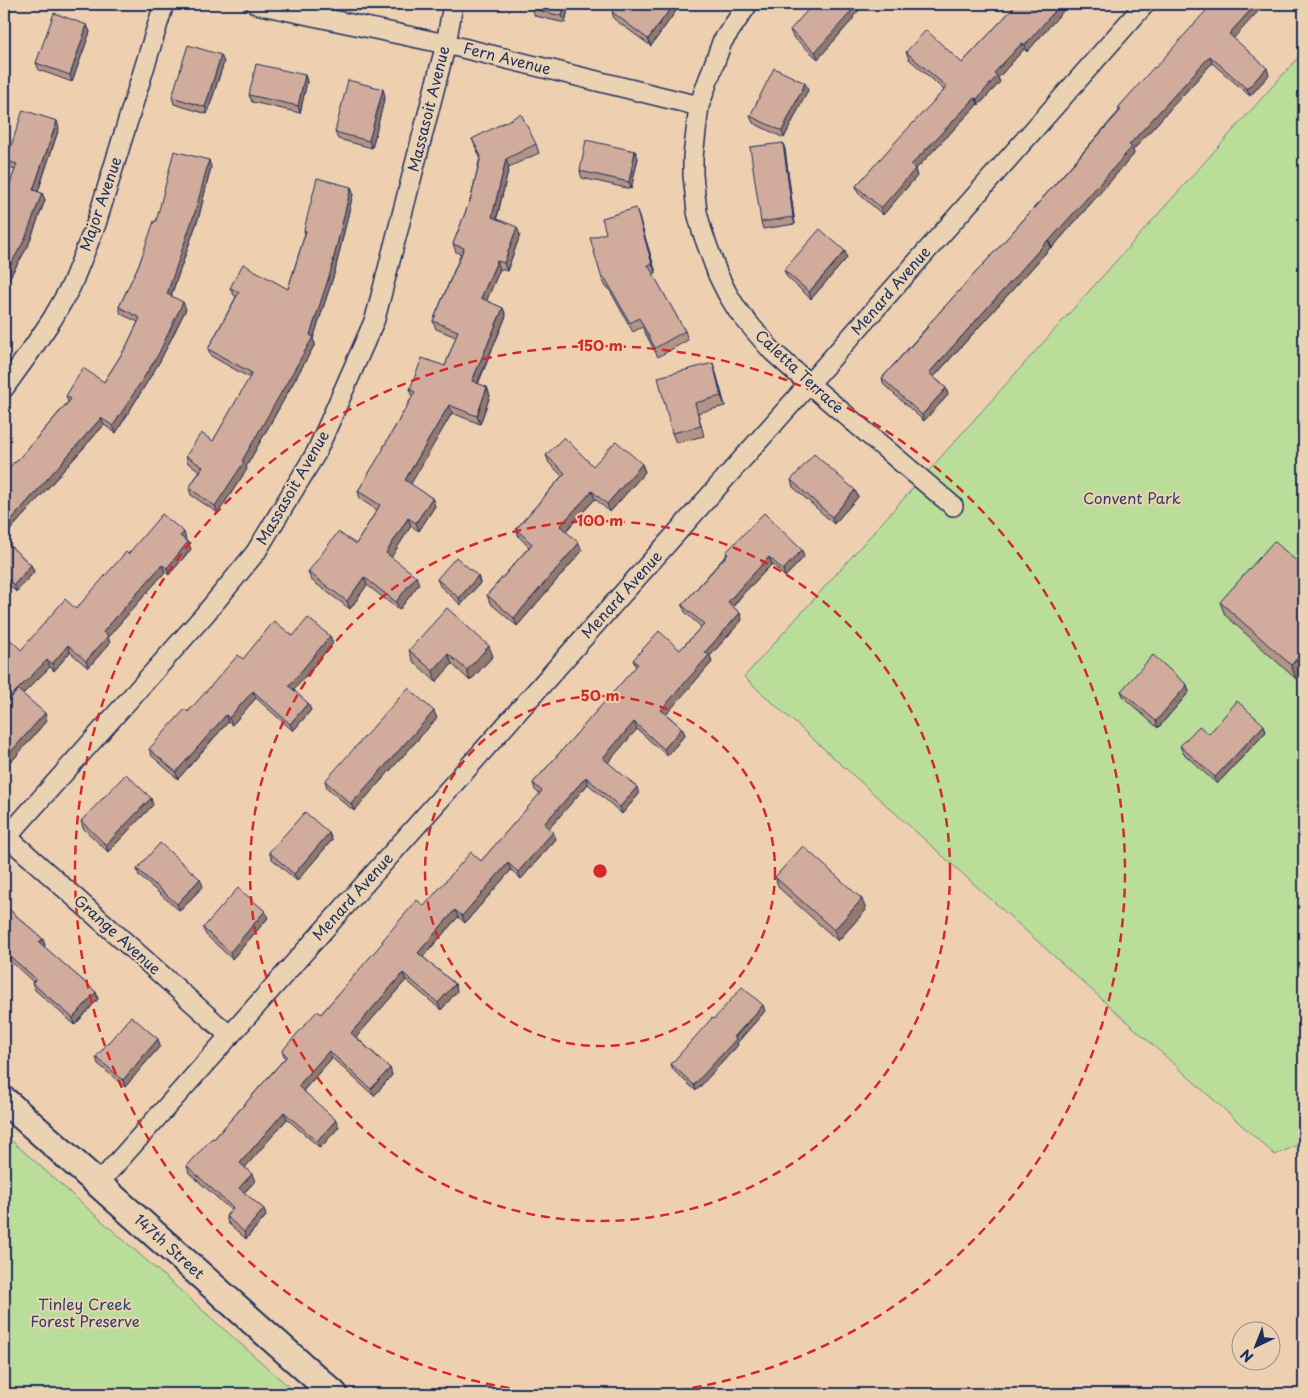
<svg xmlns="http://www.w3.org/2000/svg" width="1308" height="1398" font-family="'Playpen Sans',sans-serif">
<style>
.green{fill:#bade99;stroke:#6a867c}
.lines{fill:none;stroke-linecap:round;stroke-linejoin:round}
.street-casing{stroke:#1b2f5e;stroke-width:22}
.secondary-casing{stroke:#1b2f5e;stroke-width:30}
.street{stroke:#ebd2b3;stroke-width:19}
.secondary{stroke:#ebd2b3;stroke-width:26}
.wall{fill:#b49486;stroke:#1b2f5e}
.shaded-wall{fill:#92786d;stroke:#1b2f5e}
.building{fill:#d1ac9c;stroke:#1b2f5e}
.ring{fill:none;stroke:#d62828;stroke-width:2.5;stroke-dasharray:9 6}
.labels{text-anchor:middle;stroke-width:4;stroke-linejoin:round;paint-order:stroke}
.street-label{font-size:15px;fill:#1b2f5e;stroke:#ebd2b3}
.park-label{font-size:15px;fill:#2b4064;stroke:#ebd2b3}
.centre{fill:#d62828;stroke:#ebd2b3;stroke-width:2.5}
.ring-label{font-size:15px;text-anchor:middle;font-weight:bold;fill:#d62828;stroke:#ebd2b3;stroke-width:4;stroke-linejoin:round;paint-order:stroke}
</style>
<rect width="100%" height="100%" fill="#eed0b1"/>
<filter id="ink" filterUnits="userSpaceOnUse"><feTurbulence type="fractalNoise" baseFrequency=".02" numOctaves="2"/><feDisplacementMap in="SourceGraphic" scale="10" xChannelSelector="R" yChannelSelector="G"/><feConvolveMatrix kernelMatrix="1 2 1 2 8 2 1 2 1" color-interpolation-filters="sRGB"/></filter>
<g filter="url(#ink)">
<path class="green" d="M1304,51V1142L1275,1155L744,677Z
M4,1134L297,1394H4Z"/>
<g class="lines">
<defs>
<path id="street" d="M256,4L446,44L699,106
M748,4L722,42L699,106L693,157V175L697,212L702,231L718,275L727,293L738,311L772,351L809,384L953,506
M4,388L30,352L53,318L71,286L96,224L164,4
M4,834L230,1036
M7,837L206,613L256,552L316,453L375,319L446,44L453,4
M98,1184L809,384L1145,4"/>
<path id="secondary" d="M4,1100L334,1394"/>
</defs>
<use href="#street" class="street-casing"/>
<use href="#secondary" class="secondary-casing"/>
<use href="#street" class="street"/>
<use href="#secondary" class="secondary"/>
</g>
<path class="wall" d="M569,4L565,23L535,16L532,9Z
M576,4H589L588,7Z
M681,4L651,46L614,19L612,12Z
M1017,4H1067L1062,9L1063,11L1027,52L1024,49L998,78L1000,82L979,105L978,104L915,170L917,176L883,215L858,193L856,186L944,90L909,59L906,52L962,63Z
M853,17V19L818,59L793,37L790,30Z
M87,25L90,32L72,82L39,70L36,63Z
M1233,39L1269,75L1250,96L1212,63L1133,150L1134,154L1052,248L1051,247L934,377L946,388L948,395L924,421L884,385L882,378L927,327V326L1010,235L1119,111L1118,108L1155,68Z
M224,62L207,114L174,104L172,97Z
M305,75L307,82L300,113L252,102L249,95Z
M808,90L784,138L753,123L750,116Z
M385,96L372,148L338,139L335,132Z
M59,128L38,192L42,193L45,200L28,246L4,287V200L15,170L9,168L6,161Z
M472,139L536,144L539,153L509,167L497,218L520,235L507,271L500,269L486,301L503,308L506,316L478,384L487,387L490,396L480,424L452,413L410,484L432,498L435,506L419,531L411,526L391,557L419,584L399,610L367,585L350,609L311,580L308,572L356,544L377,510L360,499L358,491L384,449L383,448L412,397L410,389L445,366L456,337L436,329L433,321L461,254L456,252L453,244L471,198L480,157Z
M783,143L785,150L795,224L763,229L761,222Z
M635,151L638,158L631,189L582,178L580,171Z
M211,167L199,216L171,296L186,309L160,361L116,433L104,425L4,537V474L15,463L68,402L66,396L104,382L126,347L138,322L121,314L119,307L140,262L156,222Z
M351,187L353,194L336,266V268L313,339L315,344L246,467L247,469L218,513L191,495L189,488L200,471L188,463L186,456L213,441L250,378L211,356L208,349L236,297L233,294L230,288L288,289L305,234L304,230Z
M636,208L656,273L652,274L685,331L688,340L658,357L642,327L633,332L608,287H606L602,279L606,233Z
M847,258L811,299L787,277L784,270Z
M716,373L725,406L698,413L704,436L676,443L672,433Z
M546,455L593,466L642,464L645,472L610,512L595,499L566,531L582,551L517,626L490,603L487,595L529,547L519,537L516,529L562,476L549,463Z
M791,480L855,490L858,497L834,524L793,487Z
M186,539L185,540L188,542L191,549L169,575L165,572L108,637L110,643L88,668L70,652L54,671L50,667L23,694L47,720L12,761L4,754V706L10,699L4,693V645L21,650L76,609L128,554Z
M4,540L31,565L34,572L16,592L4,580Z
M726,552L804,557L785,577L772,564L743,594L733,607L740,613L742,620L710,656L712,662L666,714L682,728L685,735L667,756L637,729L608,762L639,794L622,814L588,784L549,828L553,832L556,839L521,879L511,870L465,923L458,917L423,957L455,984L457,991L441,1010L406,980L356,1037L390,1068L392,1075L374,1096L332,1058L303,1091L339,1127L320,1148L287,1119L245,1167L255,1181L244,1193L264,1209L266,1216L246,1239L228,1223L226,1216L231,1210L189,1173L187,1166L214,1139L285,1058L282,1051L321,1014L383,943L382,941L481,861L540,794L535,790L533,783L636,667L633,660L680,650L701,627L685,612L682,605L727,554Z
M1304,568V670L1296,679L1225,615L1220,602Z
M478,576L480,583L461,605L440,586L437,579Z
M293,636H330L333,643L294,690L311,710L293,731L256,698L232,725L228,722L178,779L152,756L149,749L243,659Z
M409,650L493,656L470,681L452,664L436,682L413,661Z
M1187,685L1189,692L1158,728L1124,698L1121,691Z
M437,718L354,811L327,788L325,781Z
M1266,732L1217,784L1183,753L1180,746Z
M153,805L108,852L83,828L81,821Z
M329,833L332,840L297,881L272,859L269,852Z
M137,869L203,886L180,911L139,876Z
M775,877L866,910L838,941L779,888Z
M4,905L43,939L45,946L44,947L96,992L98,999L75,1025L35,990L32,983L33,982L4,955Z
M268,918L232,959L206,935L203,928Z
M765,1011L737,1043L738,1045L696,1091L673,1070L671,1064L714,1019Z
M160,1046L125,1087L98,1064L96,1057Z"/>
<path class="shaded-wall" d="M4,4L7,10L4,18Z
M565,4H569L565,23L562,16Z
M674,4H681L651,46L648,39Z
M856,4H865L853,17V19L818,59L815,52Z
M1059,4H1067L1062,9L1063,11L1027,52L1025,45Z
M1256,4H1265L1231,41L1229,34Z
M87,25L90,32L72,82L70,75Z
M1022,43L1024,49L998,78L1000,82L979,105L977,99L994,73Z
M221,55L224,62L207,114L205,107Z
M1210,56L1212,63L1133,150L1134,154L1052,248L1049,241L1129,145Z
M1267,68L1269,75L1250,96L1247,89Z
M305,75L307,82L300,113L298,106Z
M805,83L808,90L784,138L782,131Z
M383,89L385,96L372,148L369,141Z
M975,98L978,104L915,170L917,176L883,215L881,208L911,165Z
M57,121L59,128L36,197L33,190Z
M783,143L785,150L795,224L793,217Z
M635,151L638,158L631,189L629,182Z
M506,159L509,167L495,225L492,217Z
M209,160L211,167L199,216L169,301L167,294Z
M351,187L353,194L336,266V268L313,339L315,344L246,467L247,469L218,513L215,506L242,461L310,335L333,261Z
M42,193L45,200L28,246L4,287V276Z
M636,208L639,217L656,273L652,264Z
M517,227L520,235L507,271L504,263Z
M1048,240L1051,247L931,380L929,373Z
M845,251L847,258L811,299L809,292Z
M497,261L500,269L484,307L481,298Z
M183,302L186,309L160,361L116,433L113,426Z
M503,308L506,316L475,389L472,381Z
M713,363L716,373L725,406L721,396Z
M487,387L490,396L480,424L477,416Z
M946,388L948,395L924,421L922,415Z
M449,405L452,413L408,489L405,480Z
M101,418L104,425L4,537V528Z
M642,464L645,472L610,512L607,504Z
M855,490L858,497L834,524L832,517Z
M592,491L595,499L563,534L560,526Z
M432,498L435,506L419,531L416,523Z
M408,518L411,526L389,561L386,553Z
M184,532L186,539L183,543L180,536Z
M188,542L191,549L169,575L167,568Z
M579,543L582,551L517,626L514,618Z
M802,550L804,557L785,577L783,570Z
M769,557L772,564L743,594L731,609L728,602L741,587Z
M31,565L34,572L16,592L14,585Z
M162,565L165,572L108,637L110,643L88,668L86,661L103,632Z
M416,576L419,584L399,610L396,602Z
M478,576L480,583L461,605L459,598Z
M364,577L367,585L350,609L347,601Z
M740,613L742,620L710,656L712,662L664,717L661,710L705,652Z
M330,636L333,643L291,693L289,686Z
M68,645L70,652L54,671L52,664Z
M489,646L493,656L470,681L467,670Z
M1304,651V670L1296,679L1291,665Z
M448,654L452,664L436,682L433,671Z
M47,660L50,667L14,703L11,696Z
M1187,685L1189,692L1158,728L1156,721Z
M253,691L256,698L232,725L229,718Z
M308,703L311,710L293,731L290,724Z
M434,711L437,718L354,811L351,804Z
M45,713L47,720L12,761L9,754Z
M226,715L228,722L178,779L176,772Z
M634,722L637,729L606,765L603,758Z
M1264,725L1266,732L1217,784L1215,777Z
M682,728L685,735L667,756L664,749Z
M586,777L588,784L547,831L544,824Z
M637,787L639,794L622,814L620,807Z
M151,798L153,805L108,852L106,845Z
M553,832L556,839L521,879L518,872Z
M329,833L332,840L297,881L294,874Z
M508,863L511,870L465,923L462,916Z
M200,879L203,886L180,911L177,904Z
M862,899L866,910L838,941L834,930Z
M455,910L458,917L420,960L418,953Z
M265,911L268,918L232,959L230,952Z
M43,939L45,946L42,949L39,942Z
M403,973L406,980L354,1040L351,1033Z
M455,984L457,991L441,1010L438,1003Z
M96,992L98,999L75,1025L73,1018Z
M763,1005L765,1011L737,1043L738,1045L696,1091L694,1085Z
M158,1039L160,1046L125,1087L123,1080Z
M329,1051L332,1058L301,1093L298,1086Z
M390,1068L392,1075L374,1096L371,1089Z
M284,1112L287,1119L243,1170L240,1163Z
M336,1120L339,1127L320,1148L317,1141Z
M252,1174L255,1181L242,1195L239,1188Z
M264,1209L266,1216L246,1239L244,1232Z"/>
<path class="building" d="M534,4H565L562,16L532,9Z
M618,4H674L648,39L612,12Z
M813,4H856L850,11L851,12L815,52L790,30Z
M1017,4H1060V5L1025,45L1022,43L994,73L997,76L977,99L975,98L911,165L915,169L881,208L856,186L898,139L947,87L906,52L926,30L962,63Z
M1212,4H1256L1229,34L1267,68L1247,89L1210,56L1129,145L1132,147L1049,241L1048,240L929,373L946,388L922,415L882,378L928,327L927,326L1010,235L1121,110L1118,108L1154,67L1155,68Z
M54,13L87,25L70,75L36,63Z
M188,45L221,55L205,107L172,97Z
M256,64L305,75L298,106L249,95Z
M774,68L805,83L782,131L750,116Z
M348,80L383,89L369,141L335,132Z
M23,110L57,121L33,190L42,193L25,239L4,276V200L17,164L6,161Z
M521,114L536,144L506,159L492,217L517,227L504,263L497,261L481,298L503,308L472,381L487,387L477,416L449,405L405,480L432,498L416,523L408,518L386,553L416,576L396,602L364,577L347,601L308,572L338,532L356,544L380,505L358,491L384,448H383L415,392L410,389L422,358L445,366L458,331L433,321L464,248L453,244L471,198L481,156L472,139Z
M586,140L635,151L629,182L580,171Z
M783,143L793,217L761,222L750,147Z
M174,151L209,160L196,209L167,294L183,302L158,355L113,426L101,418L4,528V474L14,462L15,463L71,399L66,396L83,368L104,382L126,347L140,318L119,307L140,262L154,221L156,222Z
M317,178L351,187L333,261H334L310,335L313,337L242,461L244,462L215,506L189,488L203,467L186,456L201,433L213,441L252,373L208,349L239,292L230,288L243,264L288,289L306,231L304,230Z
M636,208L652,264L648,265L685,331L655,348L639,318L630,323L605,278L602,279L590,238L606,233L602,218Z
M820,229L845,251L809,292L784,270Z
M713,363L721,396L695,403L701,426L672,433L658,377Z
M564,437L593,466L616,441L642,464L607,504L592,491L560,526L579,543L514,618L487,595L532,544L516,529L565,473L546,455Z
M814,454L855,490L832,517L791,480Z
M764,513L802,550L783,570L769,557L741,587L728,602L740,613L705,652L709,655L661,710L682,728L664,749L634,722L603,758L637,787L620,807L586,777L544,824L553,832L518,872L508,863L462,916L455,910L418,953L455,984L438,1003L403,973L351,1033L390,1068L371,1089L329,1051L298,1086L336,1120L317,1141L284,1112L240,1163L252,1174L239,1188L264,1209L244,1232L226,1216L233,1208L187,1166L212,1138L214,1139L287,1056L282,1051L317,1011L321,1014L383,942L382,941L417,900L424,906L471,852L481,861L542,791L533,783L638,664L633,660L659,631L680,650L704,624L682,605L728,554L726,552Z
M162,514L184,532L180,536L188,542L167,568L162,565L103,632L108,636L86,661L68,645L52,664L47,660L11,696L4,689V645L10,639L21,650L65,599L76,609L126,552L128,554Z
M4,540L31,565L14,585L4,576Z
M1274,541L1304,568V651L1291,665L1220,602Z
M456,557L478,576L459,598L437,579Z
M447,608L489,646L467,670L448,654L433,671L409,650Z
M308,618L330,636L289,686L308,703L290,724L253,691L229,718L226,715L176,772L149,749L185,709L188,712L238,655L243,659L274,621L293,636Z
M1153,655L1187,685L1156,721L1121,691Z
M408,688L434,711L351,804L325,781Z
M18,690L45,713L9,754L4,749V706Z
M1237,701L1264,725L1215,777L1180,746L1199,726L1209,734Z
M126,774L151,798L106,845L81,821Z
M305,812L329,833L294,874L269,852Z
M160,843L200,879L177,904L137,869Z
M803,846L862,899L834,930L775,877Z
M238,888L265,911L230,952L203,928Z
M4,905L43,939L39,942L96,992L73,1018L32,983L36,979L4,951Z
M742,987L763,1005L734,1037L736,1039L694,1085L671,1064L712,1018L714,1019Z
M131,1016L158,1039L123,1080L96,1057Z"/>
</g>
<g class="ring">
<circle cx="600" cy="871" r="175"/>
<circle cx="600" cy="871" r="350"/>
<path d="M554 1394A525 525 0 1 1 646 1394"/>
</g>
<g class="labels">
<g class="street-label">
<text transform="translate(507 59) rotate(14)" y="5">Fern Avenue</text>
<text transform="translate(429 109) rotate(-76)" y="5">Massasoit Avenue</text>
<text transform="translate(101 204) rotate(-71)" y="5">Major Avenue</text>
<text transform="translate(891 291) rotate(-49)" y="5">Menard Avenue</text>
<text transform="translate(799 372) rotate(43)" y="5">Caletta Terrace</text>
<text transform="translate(293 488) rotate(-60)" y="5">Massasoit Avenue</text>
<text transform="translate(622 595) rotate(-48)" y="5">Menard Avenue</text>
<text transform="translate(353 897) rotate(-48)" y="5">Menard Avenue</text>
<text transform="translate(117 935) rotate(42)" y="5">Grange Avenue</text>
<text transform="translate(169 1247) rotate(42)" y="5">147th Street</text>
</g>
<g class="park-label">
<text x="1132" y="504">Convent Park</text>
<text x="85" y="1310">Tinley Creek<tspan x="85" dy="17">Forest Preserve</tspan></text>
</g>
</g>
<circle cx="600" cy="871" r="8" class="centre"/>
<g class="ring-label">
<text x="600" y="351">150 m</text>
<text x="600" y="526">100 m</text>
<text x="600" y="701">50 m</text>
</g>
<rect width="1308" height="1398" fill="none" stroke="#ebd2b3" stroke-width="20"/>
<rect x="10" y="10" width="1288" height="1378" fill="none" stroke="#1b2f5e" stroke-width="2" filter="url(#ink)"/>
<g transform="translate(1256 1346) rotate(223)"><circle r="24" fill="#ebd2b3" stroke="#989191"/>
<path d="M0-4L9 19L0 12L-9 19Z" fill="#1b2f5e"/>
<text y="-8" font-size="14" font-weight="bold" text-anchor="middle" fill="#1b2f5e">N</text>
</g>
</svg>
